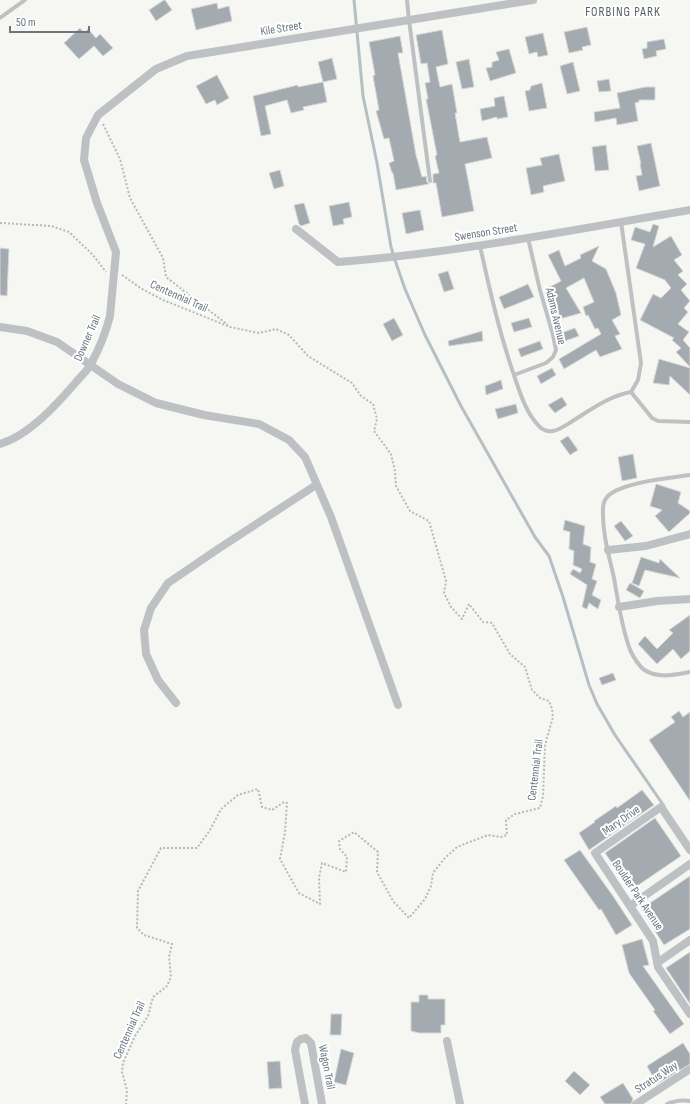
<svg xmlns="http://www.w3.org/2000/svg" width="690" height="1104" font-family="'Sofia Sans Condensed',sans-serif">
<style>
.lines{fill:none;stroke-linecap:round;stroke-linejoin:round}
.stream{stroke:#b6bfc4;stroke-width:3}
.building{fill:#a4abb0;stroke:#d7d8d6}
.path{stroke:#b6b9bb;stroke-width:2;stroke-dasharray:2 2;stroke-linecap:butt}
.service{stroke:#bec1c4;stroke-width:4}
.minor{stroke:#bec1c4;stroke-width:8}
.labels{text-anchor:middle;stroke-width:4;stroke-linejoin:round;paint-order:stroke}
.street-label{font-size:12px;fill:#697580;stroke:#fff}
.neighbourhood-label{font-size:13px;letter-spacing:1px;fill:#565e67;stroke:#fff}
</style>
<rect width="100%" height="100%" fill="#f6f6f3"/>
<g class="lines">
<path class="stream" d="M354,0L363,96L377,163L391,247L397,266L405,289L425,335L461,406L535,537L549,556L563,597L589,685L597,704L615,735L664,806"/>
</g>
<path class="building" d="M164,0H165L172,10L156,21L149,10Z
M217,3L218,9L229,6L232,21L196,30L191,9Z
M587,27L591,45L582,47L583,50L569,53L564,32Z
M80,28L84,33L88,29L96,38L100,34L113,48L103,56L94,46L79,59L64,43Z
M442,30L448,64L436,67L440,87L452,84L457,113H455L460,142L487,137L492,158L465,164L474,211L442,217L436,183H433V174L439,173L435,156L437,155L426,99H428L425,83L430,82L427,63L421,64L416,35Z
M543,33L548,55L538,57L537,52L529,54L525,37Z
M400,36L403,53H398L416,155L422,177L426,176L427,182L429,184L396,190L393,173H392L389,163L394,161L389,138L384,139L376,111L379,110L373,76L375,75L369,42Z
M664,39L666,49L656,51L657,56L644,59L642,49L647,48V42Z
M509,49L516,73L490,81L486,68L492,67V62L499,60L496,52Z
M332,58L337,79L323,82L318,62Z
M469,59L474,87L462,89L456,62Z
M573,62L580,91L567,94L560,66Z
M217,75L229,98L217,105L215,100L206,104L196,86Z
M609,79L611,91L599,92L597,81Z
M323,82L327,102L303,107L304,110L291,113L287,100L265,106L271,134L261,136L253,96L298,85V87Z
M542,83L547,108L529,111L525,91L530,90L531,86Z
M645,87H655V100H639V102L635,103L638,121L617,125L616,118L595,122L594,112L620,108L617,93Z
M504,96L508,117L497,119V117L482,121L480,109L495,106L494,98Z
M651,143L660,186L639,191L636,176L642,175L640,164H641L637,146Z
M606,145L609,170L595,171L592,147Z
M559,154L565,181L543,186L544,192L531,195L526,168L542,165L540,158Z
M280,170L284,186L274,189L269,173Z
M349,202L352,217L343,219L344,224L333,226L329,206Z
M304,203L310,223L301,226L299,224L294,205Z
M420,210L424,230L406,234L402,213Z
M653,224L659,226L653,247L671,236L682,255L674,260L683,271L678,275L687,284L681,290L690,301L684,308L688,312L678,324L689,332L683,340L690,348V367L676,352L681,348L672,340L674,338L640,320L653,294L661,298L671,288L665,280L636,268L645,244L631,240L635,227L650,232Z
M599,246L592,261L606,269L616,293L621,315L612,320L620,334L615,336L622,349L600,357L596,350L564,369L559,359L601,334L598,328L595,329L588,315L586,316L583,307L594,302L584,278L566,288L581,313L560,319L554,295L551,297L548,288L561,281L548,255L559,250L565,266L581,258L580,255Z
M0,248L9,249L7,296L0,295Z
M448,271L454,289L444,292L438,274Z
M528,284L534,297L504,309L499,297Z
M394,318L403,335L392,341L383,324Z
M529,318L532,327L514,332L511,323Z
M575,328L579,336L565,341L561,333Z
M482,331L483,341L449,346L448,341Z
M540,341L543,349L521,357L518,349Z
M659,359L690,368V395L670,376L669,385L653,383Z
M552,368L556,375L541,384L537,376Z
M501,380L503,389L486,395L485,386Z
M562,397L567,405L555,413L548,405Z
M516,404L518,413L498,419L495,409Z
M568,436L578,450L570,455L560,441Z
M633,454L637,478L622,481L618,457Z
M656,484L681,492L678,503L690,511V513L669,532L655,516L662,510L650,506Z
M565,520L585,526L583,544L591,547L590,562L596,564L592,579L597,581L592,595L601,600L598,609L589,603L587,609L582,607L587,585L570,574L573,569L580,573L582,569L573,565L574,551L569,549L570,532L563,530Z
M621,521L633,536L625,541L614,526Z
M641,557L659,563L660,559L680,578L645,570L639,586L632,583Z
M630,583L644,591L640,598L626,590Z
M690,615V651L681,659L673,649L657,664L638,644L645,636L657,649L673,633L669,630Z
M613,673L616,680L602,685L599,678Z
M679,711L683,717L690,712V801L649,740L675,722L671,717Z
M642,790L654,805L589,850L579,833L595,822L594,821L616,806L617,808Z
M655,818L681,856L631,890L605,853Z
M580,850L613,896L632,925L616,935L601,909L599,910L564,860Z
M690,876V929L664,945L641,909Z
M642,939L649,965L643,966L684,1024L670,1034L653,1011L655,1010L629,973L622,945Z
M690,952V1004L666,968Z
M419,995H428V999H445V1025H441V1033H419L411,1031V1002H419Z
M331,1014H342L341,1035H330Z
M683,1043L690,1054V1064L657,1084L647,1066Z
M341,1049L354,1053L346,1085L334,1082Z
M280,1061L282,1088L269,1089L267,1062Z
M574,1071L590,1085L580,1095L565,1081Z
M623,1083L633,1099L631,1104H605L600,1097Z"/>
<g class="lines">
<path class="path" d="M103,124L120,159L130,198L163,258L166,277L228,325
M0,223L51,226L69,232L93,255L106,272
M122,275L142,289L163,300L230,327L259,333L276,329L289,335L308,356L352,383L361,396L373,404L377,419L374,431L391,454L395,471L396,486L410,511L429,521L446,581L444,593L451,607L462,619L469,604L483,622L492,623L510,654L525,667L532,690L540,698L549,701L552,709L553,717L545,745L543,796L540,808L515,814L506,820L507,835L501,837L488,835L457,847L444,859L433,873L431,886L425,899L409,918L393,901L377,872L378,852L354,832L339,841L340,849L347,857L346,872L322,863L319,878L320,904L299,893L280,859L285,832L287,803L284,802L272,810L262,807L258,789L238,795L221,809L210,830L197,848H161L138,891L137,928L144,935L172,944L169,957L171,977L167,986L153,997L148,1016L135,1036L123,1063L122,1072L127,1090L126,1104"/>
<path class="service" d="M407,0L409,20L430,181
M0,18L25,0
M621,222L641,363L638,380L631,392
M480,246C490,291 500,336 516,381C521,396 527,414 539,426C542,430 548,432 553,431C560,430 568,424 574,420C592,409 609,396 631,392L652,418L658,421L690,422
M514,375L546,363L553,357L556,350L553,335L540,290L528,238
M690,475C670,478 622,482 608,496C605,499 603,504 603,509C602,532 609,556 614,578C618,600 622,631 631,652C634,658 638,664 643,669C657,679 674,675 690,672
M667,1104C674,1101 682,1100 690,1101"/>
<path class="minor" d="M296,229L338,262C456,253 573,230 690,210
M0,327L27,331L57,342L118,384L156,403L204,415L259,424L289,440L305,457L331,517L398,705
M0,444C30,435 58,403 77,381C82,375 88,370 91,364C99,349 106,332 110,316L116,252L97,203L84,160L86,138L98,115L156,69L187,56L533,0
M608,550L646,546L690,534
M619,607L657,601L690,599
M176,703L158,680L146,654L144,630L151,608L168,583L218,549L316,485
M690,850L661,807L595,853L653,941L658,967L690,1014
M630,906L690,864
M657,963L690,940
M447,1041L460,1104
M305,1104L295,1050L297,1042L301,1039L306,1038L311,1043L322,1104
M636,1104L690,1069"/>
</g>
<g class="labels">
<g class="street-label">
<text transform="translate(281 28) rotate(-9)" y="4">Kile Street</text>
<text transform="translate(486 232) rotate(-9)" y="4">Swenson Street</text>
<text transform="translate(179 296) rotate(24)" y="4">Centennial Trail</text>
<text transform="translate(556 316) rotate(77)" y="4">Adams Avenue</text>
<text transform="translate(87 338) rotate(-66)" y="4">Downer Trail</text>
<text transform="translate(535 770) rotate(-83)" y="4">Centennial Trail</text>
<text transform="translate(621 820) rotate(-35)" y="4">Mary Drive</text>
<text transform="translate(638 895) rotate(56)" y="4">Boulder Park Avenue</text>
<text transform="translate(129 1030) rotate(-66)" y="4">Centennial Trail</text>
<text transform="translate(327 1067) rotate(79)" y="4">Wagon Trail</text>
<text transform="translate(656 1077) rotate(-33)" y="4">Stratus Way</text>
</g>
<g class="neighbourhood-label">
<text x="623" y="16">FORBING PARK</text>
</g>
</g>
<path d="M10 26v6h79v-6" fill="none" stroke="#697580" stroke-width="2"/>
<text x="16" y="26" font-size="12" fill="#697580" stroke="#ffffff" stroke-width="3" paint-order="stroke">50 m</text>
</svg>
